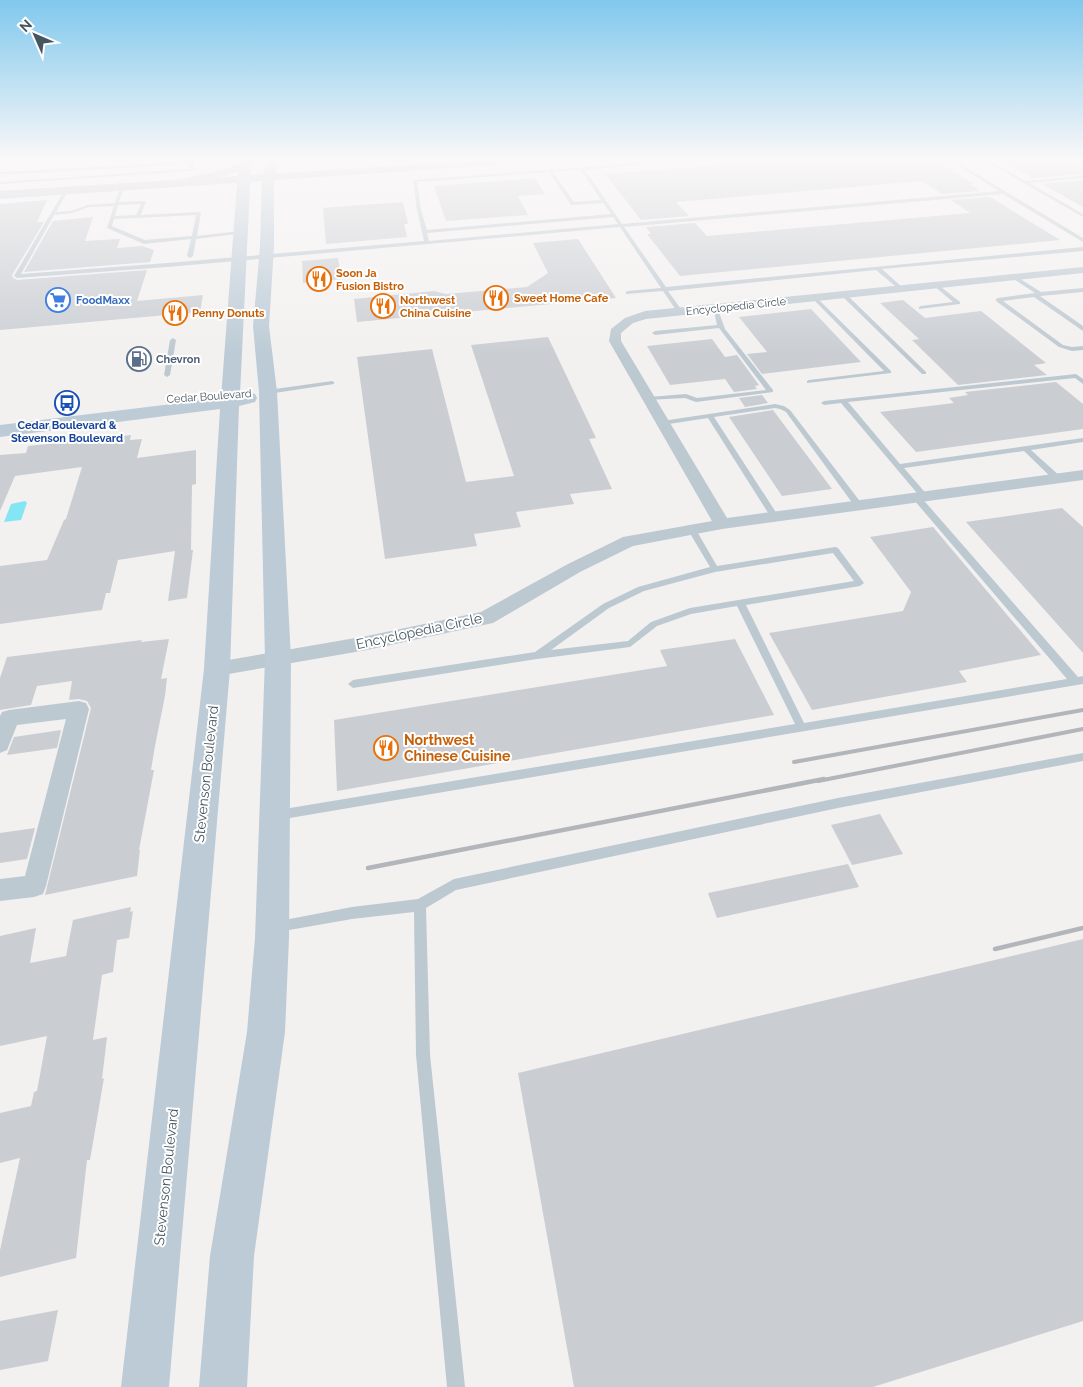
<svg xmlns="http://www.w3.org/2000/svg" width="1083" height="1387" font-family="Raleway,sans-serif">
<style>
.water{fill:#84e6f5}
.building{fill:#caced3}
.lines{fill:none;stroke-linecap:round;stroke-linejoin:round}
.service{fill:#bdc9d1;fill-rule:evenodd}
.minor{fill:#bdc9d1;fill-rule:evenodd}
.tertiary{fill:#bdc9d1;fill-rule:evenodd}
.secondary{fill:#bccbd6;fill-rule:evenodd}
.rail-far1{stroke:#b2b6bb;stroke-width:4}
.rail{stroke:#b2b6bb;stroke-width:4.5}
.labels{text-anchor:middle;stroke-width:4;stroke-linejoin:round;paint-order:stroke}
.far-food-label{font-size:11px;font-weight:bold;fill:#c56008;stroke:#fff;text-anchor:start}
.far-shop-label{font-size:11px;font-weight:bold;fill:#366cbe;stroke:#fff;text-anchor:start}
.far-street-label{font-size:11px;fill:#465660;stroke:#fff}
.far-service-label{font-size:11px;font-weight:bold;fill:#4e5e75;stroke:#fff;text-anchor:start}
.far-transit-label{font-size:11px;font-weight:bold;fill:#164399;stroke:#fff}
.street-label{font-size:14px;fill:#465660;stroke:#fff}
.food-label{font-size:14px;font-weight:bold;fill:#c56008;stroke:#fff;text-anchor:start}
</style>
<rect width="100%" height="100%" fill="#f3f0f0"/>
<path class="water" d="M25,501L27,503L21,520L4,522L11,504Z"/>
<path class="building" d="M787,160H934L974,184H970L980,191L942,194L922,181L676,202L689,216L641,220L605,174Z
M999,160H1083V174L1033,178Z
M535,178L545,194L518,196L528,215L446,221L434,186Z
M1083,180V207L1042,184Z
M990,197L1060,240L680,276L647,234H651L646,227L695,223L707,236L970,213L951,200Z
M47,200L37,222H44L12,275L13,278L17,280L147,270L137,301L203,295L200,312L0,330V204Z
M403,202L408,224H404L407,237L326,244L323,208Z
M93,217L85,241L120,239L117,248L142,246L154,250L150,262L24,272L53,221Z
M578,239L616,298L357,322L354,299L434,291L446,294L527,287L548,273L533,243Z
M338,258L341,279L303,283L302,261Z
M903,300L925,318L981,311L1046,363L1034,365L1047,375L958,385L912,340L919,339L880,303Z
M811,309L861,362L762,374L747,354L767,352L739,317Z
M548,337L596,438L589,439L612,489L570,494L574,504L516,512L521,527L474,534L477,546L385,559L357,357L432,349L466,482L514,476L471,345Z
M712,339L725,357L737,355L759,385L755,386L757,389L734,392L725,379L670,385L647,346Z
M1056,382L1083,404V429L916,452L880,412L954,403L949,398L968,395L965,392Z
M762,395L768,403L745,407L739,398Z
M773,410L832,489L782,496L729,417Z
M131,435L130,440L142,439L137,458L196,450V484L192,485L191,550H193L187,598L168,601L175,551L118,560L110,593H106L102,610L0,624V566L47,560L64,520L66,519L82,467L15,476L0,511V455L26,453L28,446Z
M1062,508L1083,527V653L966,522Z
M933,527L1041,655L959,671L967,682L812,710L769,633L903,611L911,592L870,537Z
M169,639L161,679L167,678L165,696L155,746L151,770H154L139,850H140L137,876L45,895L91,708L87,701L79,699L69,700L72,681L37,686L31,705L0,710V678L7,657L142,640L141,642Z
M735,639L774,715L337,791L334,720L667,666L660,650Z
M61,730L57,748L7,755L14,737Z
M880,814L903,854L852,865L831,825Z
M35,828L27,859L0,863V833Z
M848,864L859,887L717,918L708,893Z
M131,907L130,912L133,911L129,938L117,940L113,972L102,975L93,1040L107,1037L102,1079L104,1078L90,1160H87L76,1258L0,1277V1250L20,1158L0,1163V1113L31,1106L34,1092L37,1091L47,1036L0,1046V936L36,928L30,963L66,956L73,920Z
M1083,939V1321L873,1387H574L518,1073Z
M58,1310L48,1361L0,1370V1321Z"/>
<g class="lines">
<path class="service" d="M191,160H195L193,170L191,171L0,184V182L189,169L190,164L20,174H0V172L190,162Z
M681,160H693L585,170L622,224L999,191L949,160H953L1083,238V242L1003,194L624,227L666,287L1083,247V251L882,269L903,288L904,289L901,291L876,270L668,291L683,312L680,314L678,313L663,291L626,294V292L628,291L661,288L620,227L167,267L17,278L14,276L64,191L66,190L68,191L56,212L71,211L88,205L115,203L120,187L122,186L124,187L119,202L146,201L141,215L199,212L201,213L197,236L241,231L244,233L196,239L193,256L190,258L187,256L191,239L144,244L107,228L114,206L89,207L72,213L54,215L21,274L167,263L424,241L417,210L413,180ZM581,170L601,200L574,202L553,172ZM549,172L571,205L603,203L611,214L427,230L421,210L417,182ZM141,204L136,215L115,216L118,205ZM196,215L192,236L145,240L112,226L114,219ZM613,217L618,224L429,241L427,233Z
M984,160H988L1025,181L1083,176V178L1029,183L1083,214V217Z
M1014,275L1041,292L1083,288V292L1040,296L1083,326V331L1034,297L1003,301L1063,345L1072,347L1083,346V350L1072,351L1059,347L996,301V299L998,298L1035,293L1012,278V276Z
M936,283L960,302V304L919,309V307L921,306L953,302L934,286V284Z
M842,294H846L926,372V374H922L842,296Z
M815,296L891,371V373L807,383V381L809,380L884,371L813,299V297Z
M713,307H717L725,329L773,390V392L696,402L685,398L647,400L646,399L649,397L686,394L697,398L766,390L719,328L655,335L652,333L655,331L717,325Z
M173,338L176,340L170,375L167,377L164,375L170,340Z
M1076,374L1083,379V384L1075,378L848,402L900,464L1083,438V442L1031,450L1061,477L1062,479L1058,481H1055L1024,451L904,468L929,497L925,499H922L841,403L824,405L821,403L824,401Z
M332,381L334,382V384L268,394L265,392L268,390Z
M775,404L784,406L790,410L862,504V508H856L786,412L780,409L775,408L714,417L779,517L775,520L772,519L708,418L662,425L658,423L662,421Z
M914,496H920L1078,677L1083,676V684L278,820L274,819L272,815L274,811L278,810L795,724L737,606L691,614L657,626L630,647L537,659L353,688L348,684L353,680L535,652L603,604L638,587L710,567L688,530L692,527L695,528L717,566L835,547L838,548L864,583L860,586L746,605L804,723L1067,679L914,500ZM833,553L854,581L690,608L651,622L628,641L551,650L609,608L644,591L715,572Z
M1083,753V761L838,808L456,890L426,908L430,1055L465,1387H447L416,1055L414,912L352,919L278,932L274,930L272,926L274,922L352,907L418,899L454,879L838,798Z"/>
<path class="minor" d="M1083,267V273L646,319L633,323L621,333V341L727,518L1083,470V480L722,529L633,546L580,572L493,623L367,650L217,676L210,674L207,669L210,664L217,662L367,636L481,612L568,564L623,537L712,521L609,341L611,329L625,318L645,311Z
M79,701L86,703L89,709L46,886L43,894L34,897L0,901V879L25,876L66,719L17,725L7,750L0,753V716L2,712L9,710Z"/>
<path class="tertiary" d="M485,160H531L526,163L0,199V191Z"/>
<path class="secondary" d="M242,160H254L251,166L240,394L248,392L255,394L257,398L255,402L239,406L230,669L169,1387H121L204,669L220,409L0,437V425L221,398L238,172L180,187L174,183L176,180L214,172L240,164Z
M269,160H281L274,177V247L269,326L277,392L291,659L289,938L285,1032L254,1256L247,1387H199L210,1256L247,1032L255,938L265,659L259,392L253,326L260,247L262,177Z"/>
<path class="rail-far1" d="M794,762L1083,710
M818,781L1083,729"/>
<path class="rail" d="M368,868L824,779
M995,949L1083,928"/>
</g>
<linearGradient id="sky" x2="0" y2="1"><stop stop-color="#80c8ed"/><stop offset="0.45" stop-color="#faf8f8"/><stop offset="1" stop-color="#faf8f8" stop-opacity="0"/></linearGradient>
<rect width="1083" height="354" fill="url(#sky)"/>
<defs>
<symbol id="restaurant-ring" viewBox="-11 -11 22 22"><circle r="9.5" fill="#fff" stroke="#e8710a" stroke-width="1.5"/><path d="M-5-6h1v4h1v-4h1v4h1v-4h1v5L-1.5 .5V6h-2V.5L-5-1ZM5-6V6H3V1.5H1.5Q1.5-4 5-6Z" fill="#e8710a"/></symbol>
<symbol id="supermarket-ring" viewBox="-11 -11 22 22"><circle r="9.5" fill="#fff" stroke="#3f7fe0" stroke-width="1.5"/><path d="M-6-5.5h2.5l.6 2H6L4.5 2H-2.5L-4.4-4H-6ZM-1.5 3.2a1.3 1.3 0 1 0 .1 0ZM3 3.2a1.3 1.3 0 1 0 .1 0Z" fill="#3f7fe0"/></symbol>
<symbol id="fuel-ring" viewBox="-11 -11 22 22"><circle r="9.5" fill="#fff" stroke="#5c6f8a" stroke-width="1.5"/><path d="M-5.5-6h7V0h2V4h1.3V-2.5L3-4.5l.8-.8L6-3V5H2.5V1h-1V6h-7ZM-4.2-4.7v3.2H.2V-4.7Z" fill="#5c6f8a"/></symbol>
<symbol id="bus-ring" viewBox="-11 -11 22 22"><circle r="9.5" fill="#fff" stroke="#1a4fb4" stroke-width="1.5"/><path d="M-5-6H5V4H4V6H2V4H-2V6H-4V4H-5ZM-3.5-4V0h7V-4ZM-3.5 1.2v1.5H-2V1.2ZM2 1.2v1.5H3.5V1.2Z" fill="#1a4fb4"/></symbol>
</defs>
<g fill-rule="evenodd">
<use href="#restaurant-ring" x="305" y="265" width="28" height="28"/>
<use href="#restaurant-ring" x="482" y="284" width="28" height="28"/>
<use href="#supermarket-ring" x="44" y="286" width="28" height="28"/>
<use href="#restaurant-ring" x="369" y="292" width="28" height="28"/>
<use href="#restaurant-ring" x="161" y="299" width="28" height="28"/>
<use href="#fuel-ring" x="125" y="345" width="28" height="28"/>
<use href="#bus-ring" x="53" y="389" width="28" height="28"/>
<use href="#restaurant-ring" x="372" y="734" width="28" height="28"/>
</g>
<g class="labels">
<g class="far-food-label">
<text x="336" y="277">Soon Ja<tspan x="336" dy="13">Fusion Bistro</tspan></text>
<text x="514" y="302">Sweet Home Cafe</text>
<text x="400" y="304">Northwest<tspan x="400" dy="13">China Cuisine</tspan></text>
<text x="192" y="317">Penny Donuts</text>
</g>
<g class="far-shop-label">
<text x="76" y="304">FoodMaxx</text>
</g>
<g class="far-street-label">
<text transform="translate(736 306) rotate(-6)" y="4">Encyclopedia Circle</text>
<text transform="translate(209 396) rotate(-4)" y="4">Cedar Boulevard</text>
</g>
<g class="far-service-label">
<text x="156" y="363">Chevron</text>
</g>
<g class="far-transit-label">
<text x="67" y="429">Cedar Boulevard &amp;<tspan x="67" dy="13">Stevenson Boulevard</tspan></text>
</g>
<g class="street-label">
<text transform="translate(419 631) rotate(-12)" y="5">Encyclopedia Circle</text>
<text transform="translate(206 774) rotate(-84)" y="5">Stevenson Boulevard</text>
<text transform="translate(166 1177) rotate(-84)" y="5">Stevenson Boulevard</text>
</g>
<g class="food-label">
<text x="404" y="745">Northwest<tspan x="404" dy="16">Chinese Cuisine</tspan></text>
</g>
</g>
<g transform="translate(35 35) rotate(315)" stroke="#ffffff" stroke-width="4" paint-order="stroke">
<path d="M0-4L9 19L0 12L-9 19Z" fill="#465660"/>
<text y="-8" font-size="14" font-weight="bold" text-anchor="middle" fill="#465660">N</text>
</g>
</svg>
